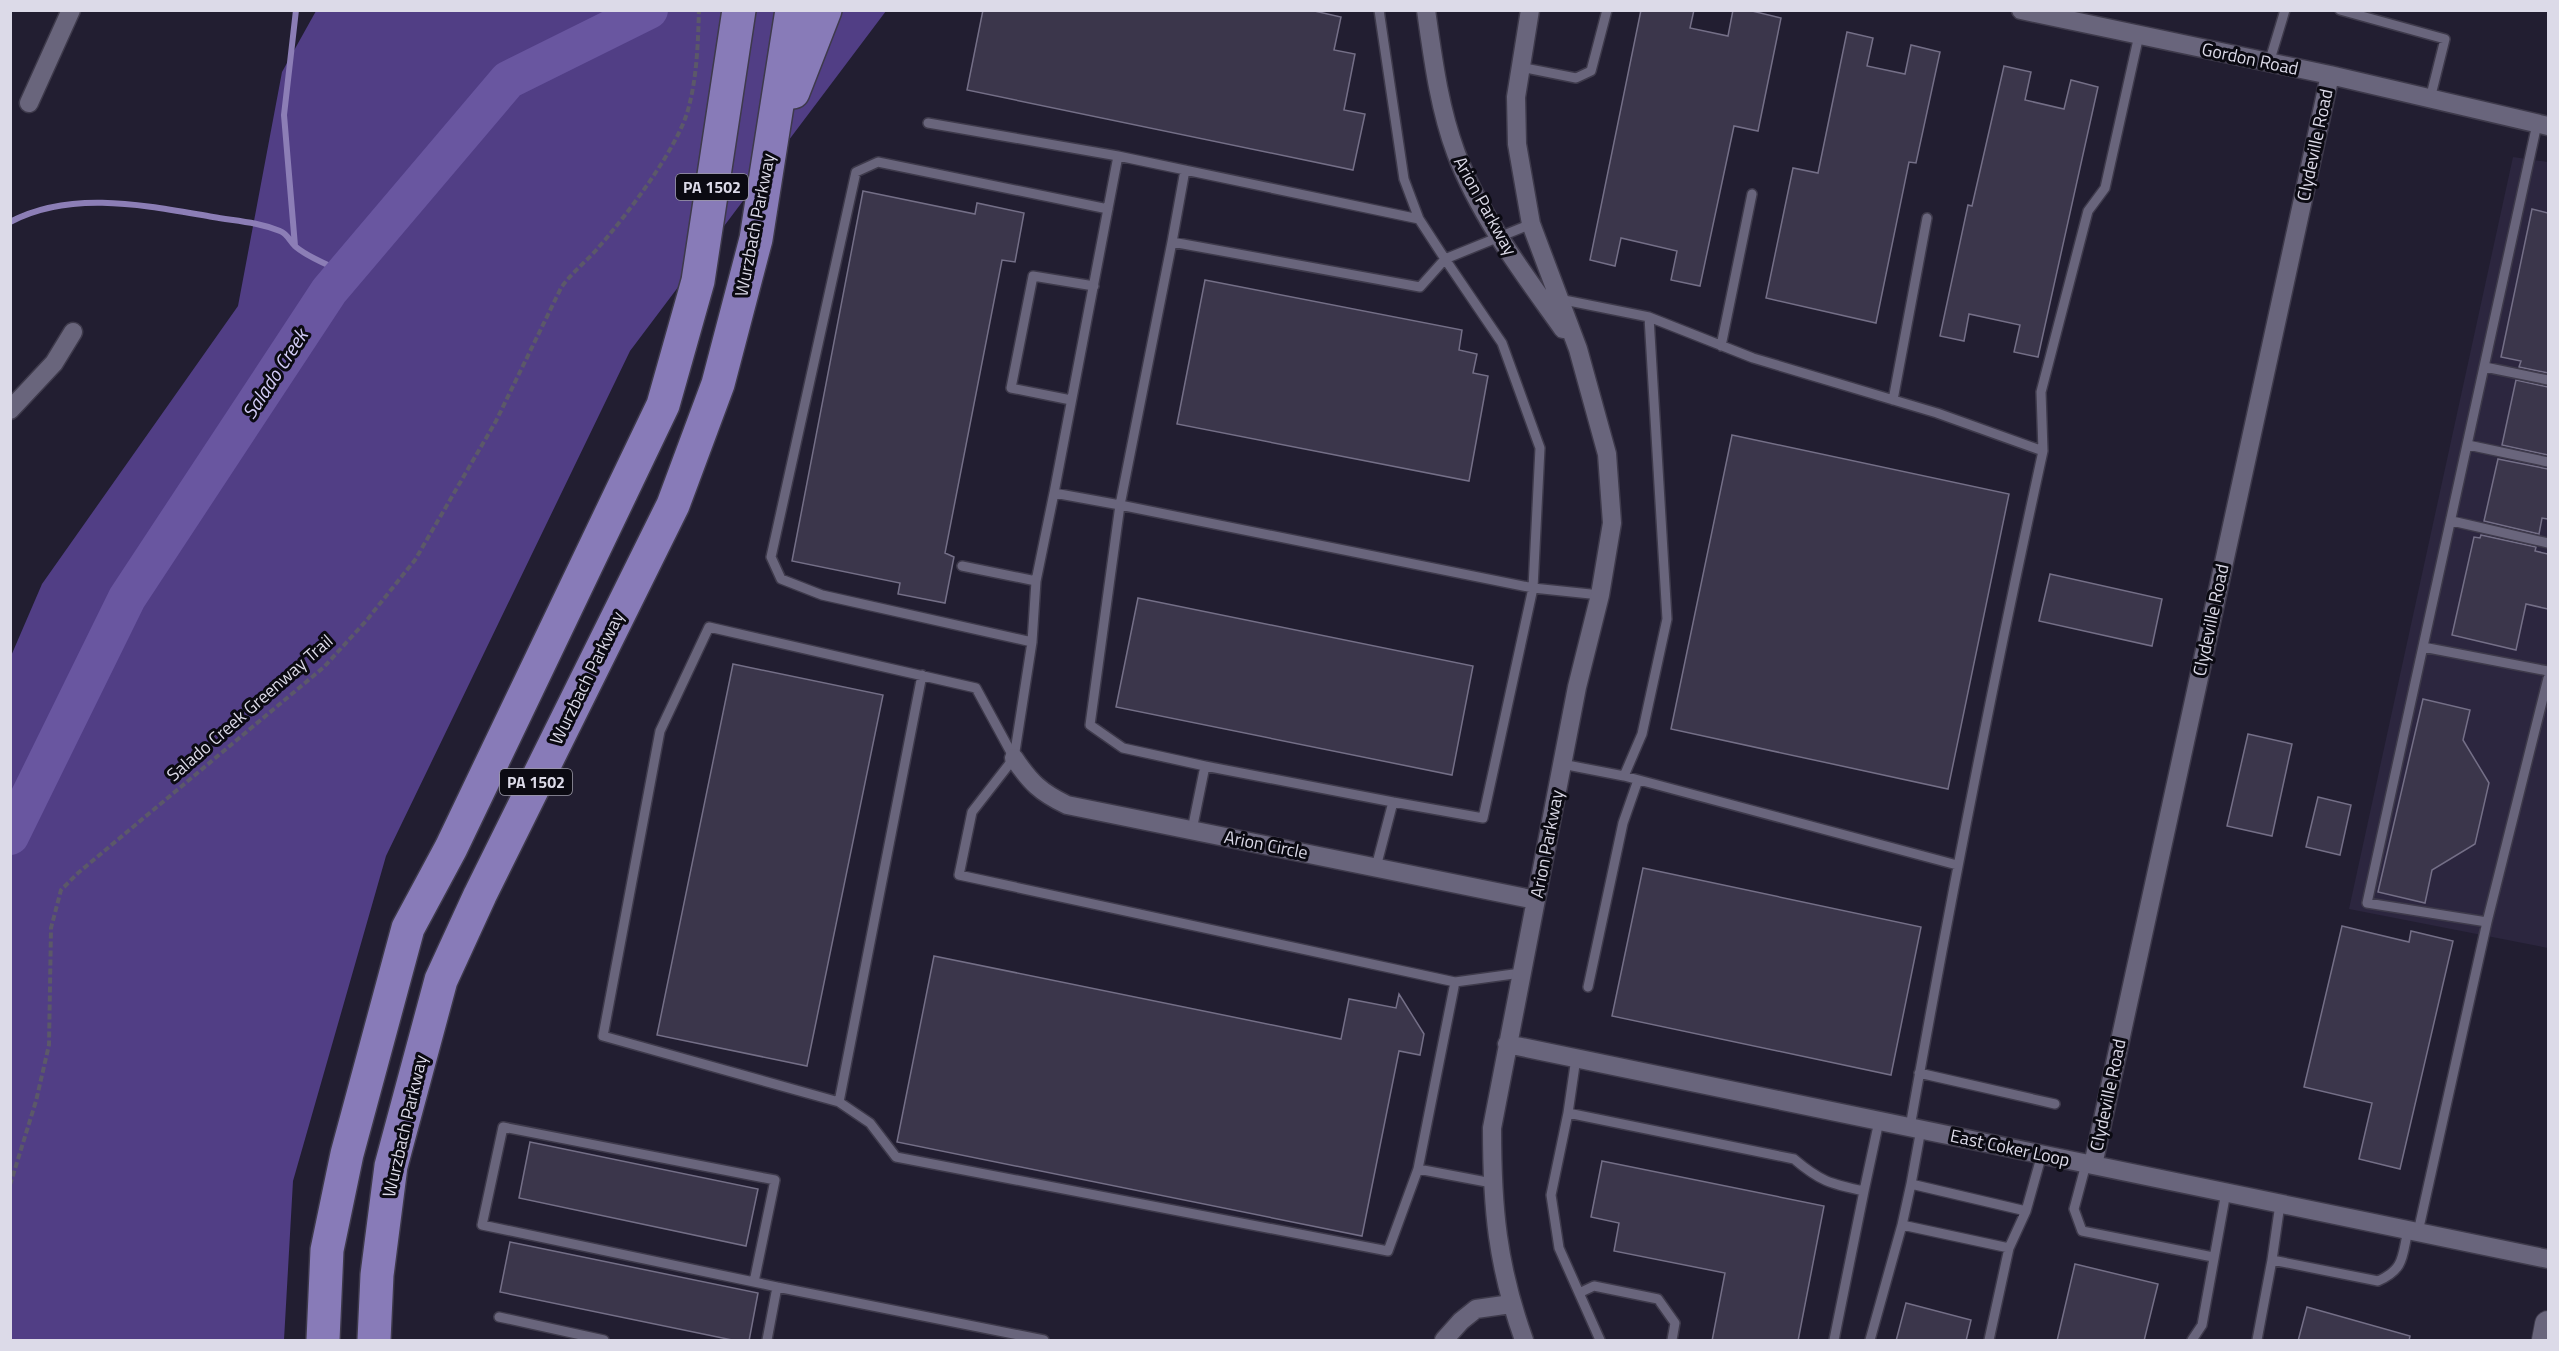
<svg xmlns="http://www.w3.org/2000/svg" width="2559" height="1351" font-family="'Titillium Web',sans-serif">
<style>
.built{fill:#2c263f}
.forest{fill:#513e85}
.lines{fill:none;stroke-linecap:round;stroke-linejoin:round}
.stream{stroke:#8c7eb6;stroke-width:6}
.river{stroke:#6956a0;stroke-width:38}
.building{fill:#3b364b;stroke:#746f87;stroke-width:1.5}
.lane-casing{stroke:#3e3a4b;stroke-width:12}
.street-casing{stroke:#3e3a4b;stroke-width:21}
.secondary-casing{stroke:#3e3a4b;stroke-width:28}
.highway-casing{stroke:#3e3a4b;stroke-width:36}
.path{stroke:#5b5869;stroke-width:4;stroke-dasharray:6 3;stroke-linecap:butt}
.lane{stroke:#69657c;stroke-width:9}
.street{stroke:#69657c;stroke-width:18}
.secondary{stroke:#69657c;stroke-width:26}
.highway{stroke:#887bb8;stroke-width:33}
.labels{text-anchor:middle;stroke-width:6;stroke-linejoin:round;paint-order:stroke}
.shield{fill:#0b0a12;stroke:#9d9ca8;stroke-width:1.5}
.shield-label{font-size:16px;font-weight:bold;fill:#dcdae8}
.street-label{font-size:18px;fill:#dcdae8;stroke:#0b0a12}
.water-label{font-size:20px;font-style:italic;fill:#d3ccf6;stroke:#0b0a12}
</style>
<rect width="100%" height="100%" fill="#221e31"/>
<path class="built" d="M2513,157L2548,162V948L2349,909Z"/>
<path class="forest" d="M316,11H886L630,351L386,856L293,1181L284,1340H11V656L42,584L238,306L282,72Z"/>
<g class="lines">
<path class="stream" d="M10,222C72,189 148,206 213,217C236,221 258,222 280,231C288,234 290,242 296,247C309,258 329,265 345,273
M295,246L284,115L296,10"/>
<path class="river" d="M10,836L127,598L329,291L508,80L649,10"/>
</g>
<path class="building" d="M983,10H1310L1341,17L1334,50L1355,54L1344,110L1365,114L1353,170L967,90Z
M1641,10H1694L1690,28L1728,36L1733,10H1748L1781,18L1758,131L1734,126L1700,286L1671,280L1677,251L1621,238L1615,266L1590,260Z
M1847,32L1873,38L1867,66L1905,74L1911,45L1940,52L1916,163L1909,162L1876,323L1766,298L1793,168L1818,173Z
M2004,66L2031,72L2025,100L2064,109L2071,80L2098,87L2038,357L2014,352L2020,325L1969,314L1964,341L1940,336L1968,205L1972,206Z
M863,191L975,214L977,203L1024,213L1015,262L1002,260L945,553L954,557L945,603L898,594L900,583L792,561Z
M2532,209L2548,213V373L2519,367L2521,361L2501,357Z
M1205,280L1462,330L1459,350L1477,354L1473,373L1488,376L1469,481L1177,424Z
M2516,380L2548,387V455L2502,445Z
M1732,435L2009,494L1948,789L1671,729Z
M2498,459L2548,469V519L2542,518L2539,534L2484,521Z
M2481,535L2536,547L2535,551L2548,554V609L2526,604L2516,650L2452,635L2474,537L2480,538Z
M2050,574L2162,599L2152,646L2039,621Z
M1138,598L1473,666L1452,775L1116,707Z
M733,664L883,695L807,1066L657,1035Z
M2423,699L2470,710L2463,740L2489,783L2475,844L2432,870L2425,903L2378,892Z
M2248,734L2292,744L2272,836L2227,826Z
M2318,797L2351,805L2340,855L2306,847Z
M1643,868L1921,927L1891,1075L1612,1016Z
M2342,926L2409,942L2411,931L2453,941L2400,1169L2359,1159L2372,1103L2304,1087Z
M934,956L1341,1039L1349,999L1396,1008L1399,994L1424,1034L1420,1055L1399,1051L1362,1236L897,1142Z
M530,1142L758,1189L746,1246L519,1198Z
M1602,1161L1824,1206L1798,1341H1712L1725,1273L1614,1251L1619,1223L1591,1217Z
M510,1242L758,1293L749,1341H737L500,1292Z
M2075,1264L2158,1284L2144,1341H2057Z
M1906,1303L1971,1320L1966,1341H1896Z
M2307,1307L2410,1336L2409,1341H2298Z"/>
<g class="lines">
<defs>
<path id="lane" d="M1379,10L1404,179L1419,219L1445,259L1531,224
M2340,10L2445,39L2430,99
M2269,63L2285,10
M1520,67L1576,78L1591,71L1607,10
M928,123L1118,156
M1172,242L1185,170
M1559,299L1649,317L1753,358L1937,413L2043,451C1994,675 1950,901 1910,1127
M1721,346L1752,194
M2485,367L2548,380
M1071,400L1011,388L1033,276L1094,286
M1893,400L1927,218
M2468,445L2548,462
M2043,451L2041,392L2088,211L2105,188L2139,35
M1054,493L1118,156L1419,219
M2452,521L2548,543
M962,566L1036,581
M1032,642L822,595L781,579L771,557L856,172L878,162L1108,209
M2423,647L2548,671
M922,675L839,1102L603,1036L660,731L709,627L976,688L1014,758
M1562,764L1624,776L1957,865
M1205,766L1123,748L1090,725L1120,505L1533,588L1483,818L1393,802L1376,867
M1624,776L1642,734L1667,619L1649,317
M1192,830L1205,766L1393,802
M2487,922L2367,903L2537,124
M1455,982L959,875L972,812L1014,758L1032,642L1036,581L1054,493L1120,505L1172,242L1420,287L1445,259L1502,343L1540,448L1533,588L1600,595
M1588,987L1623,823L1638,780
M1919,1073L2055,1104
M839,1102L870,1123L896,1157L1388,1251L1418,1169
M1568,1113L1576,1058
M2086,1164L2074,1209L2082,1231L2213,1257
M1492,1183L1418,1169L1455,982L1521,973
M1911,1184L1921,1129
M2280,1204L2272,1260L2378,1281C2405,1269 2402,1256 2408,1230
M1902,1225L1911,1184L2026,1211
M2418,1232L2487,922L2548,678
M754,1282L482,1225L503,1127L775,1180L754,1282L777,1287
M1579,1293L1594,1286L1658,1299L1675,1323L1672,1340
M499,1317L604,1340
M767,1340L777,1287L1044,1340
M1600,1340L1559,1248L1551,1195L1568,1113L1794,1159C1820,1181 1830,1184 1864,1191L1879,1121
M1834,1340L1864,1191
M1870,1340L1902,1225L2009,1248L2026,1211L2042,1154
M1989,1340L2009,1248
M2192,1340L2202,1325L2226,1192
M2257,1340L2272,1260"/>
<path id="street" d="M1426,10C1433,59 1439,107 1456,153C1480,217 1524,274 1563,329
M2021,10L2330,75L2548,126
M29,103L71,10
M10,410L54,363L73,332
M1014,758C1030,782 1040,792 1067,805L1536,900
M1507,1044L2548,1259
M2093,1165L2330,75
M1444,1340L1461,1321L1476,1309L1511,1304
M1524,1340C1497,1265 1492,1207 1492,1128L1577,687L1600,595L1612,523L1607,454L1578,349L1531,224L1517,144L1516,97L1530,10"/>
<path id="secondary" d="M2545,1340L2548,1324"/>
<path id="highway" d="M793,92L825,10
M323,1340L327,1250L347,1154L408,928L451,848L663,405L698,281L739,10
M374,1340L377,1275L391,1166L441,980L480,895L673,505L718,384L756,239L792,10"/>
</defs>
<use href="#lane" class="lane-casing"/>
<use href="#street" class="street-casing"/>
<use href="#secondary" class="secondary-casing"/>
<use href="#highway" class="highway-casing"/>
<path class="path" d="M10,1185L36,1101L49,1045L51,928L61,890L78,873L324,667L366,621L415,560L496,421L561,288C572,272 586,262 598,248C626,216 680,146 689,106C697,76 698,42 699,10"/>
<use href="#lane" class="lane"/>
<use href="#street" class="street"/>
<use href="#secondary" class="secondary"/>
<use href="#highway" class="highway"/>
</g>
<g class="labels">
<g class="shield">
<rect x="676" y="174" width="72" height="26" rx="4.5"/>
<rect x="500" y="769" width="72" height="26" rx="4.5"/>
</g>
<g class="shield-label">
<text x="712" y="193">PA 1502</text>
<text x="536" y="788">PA 1502</text>
</g>
<g class="street-label">
<text transform="translate(2250 59) rotate(12)" y="6">Gordon Road</text>
<text transform="translate(2315 145) rotate(-78)" y="6">Clydeville Road</text>
<text transform="translate(1485 206) rotate(61)" y="6">Arion Parkway</text>
<text transform="translate(755 225) rotate(-79)" y="6">Wurzbach Parkway</text>
<text transform="translate(2211 620) rotate(-78)" y="6">Clydeville Road</text>
<text transform="translate(587 678) rotate(-64)" y="6">Wurzbach Parkway</text>
<text transform="translate(250 708) rotate(-41)" y="6">Salado Creek Greenway Trail</text>
<text transform="translate(1547 844) rotate(-79)" y="6">Arion Parkway</text>
<text transform="translate(1266 845) rotate(11)" y="6">Arion Circle</text>
<text transform="translate(2108 1095) rotate(-78)" y="6">Clydeville Road</text>
<text transform="translate(405 1126) rotate(-77)" y="6">Wurzbach Parkway</text>
<text transform="translate(2010 1148) rotate(12)" y="6">East Coker Loop</text>
</g>
<g class="water-label">
<text transform="translate(275 374) rotate(-57)" y="7">Salado Creek</text>
</g>
</g>
<rect width="2559" height="1351" fill="none" stroke="#dcdae8" stroke-width="24"/>
</svg>
